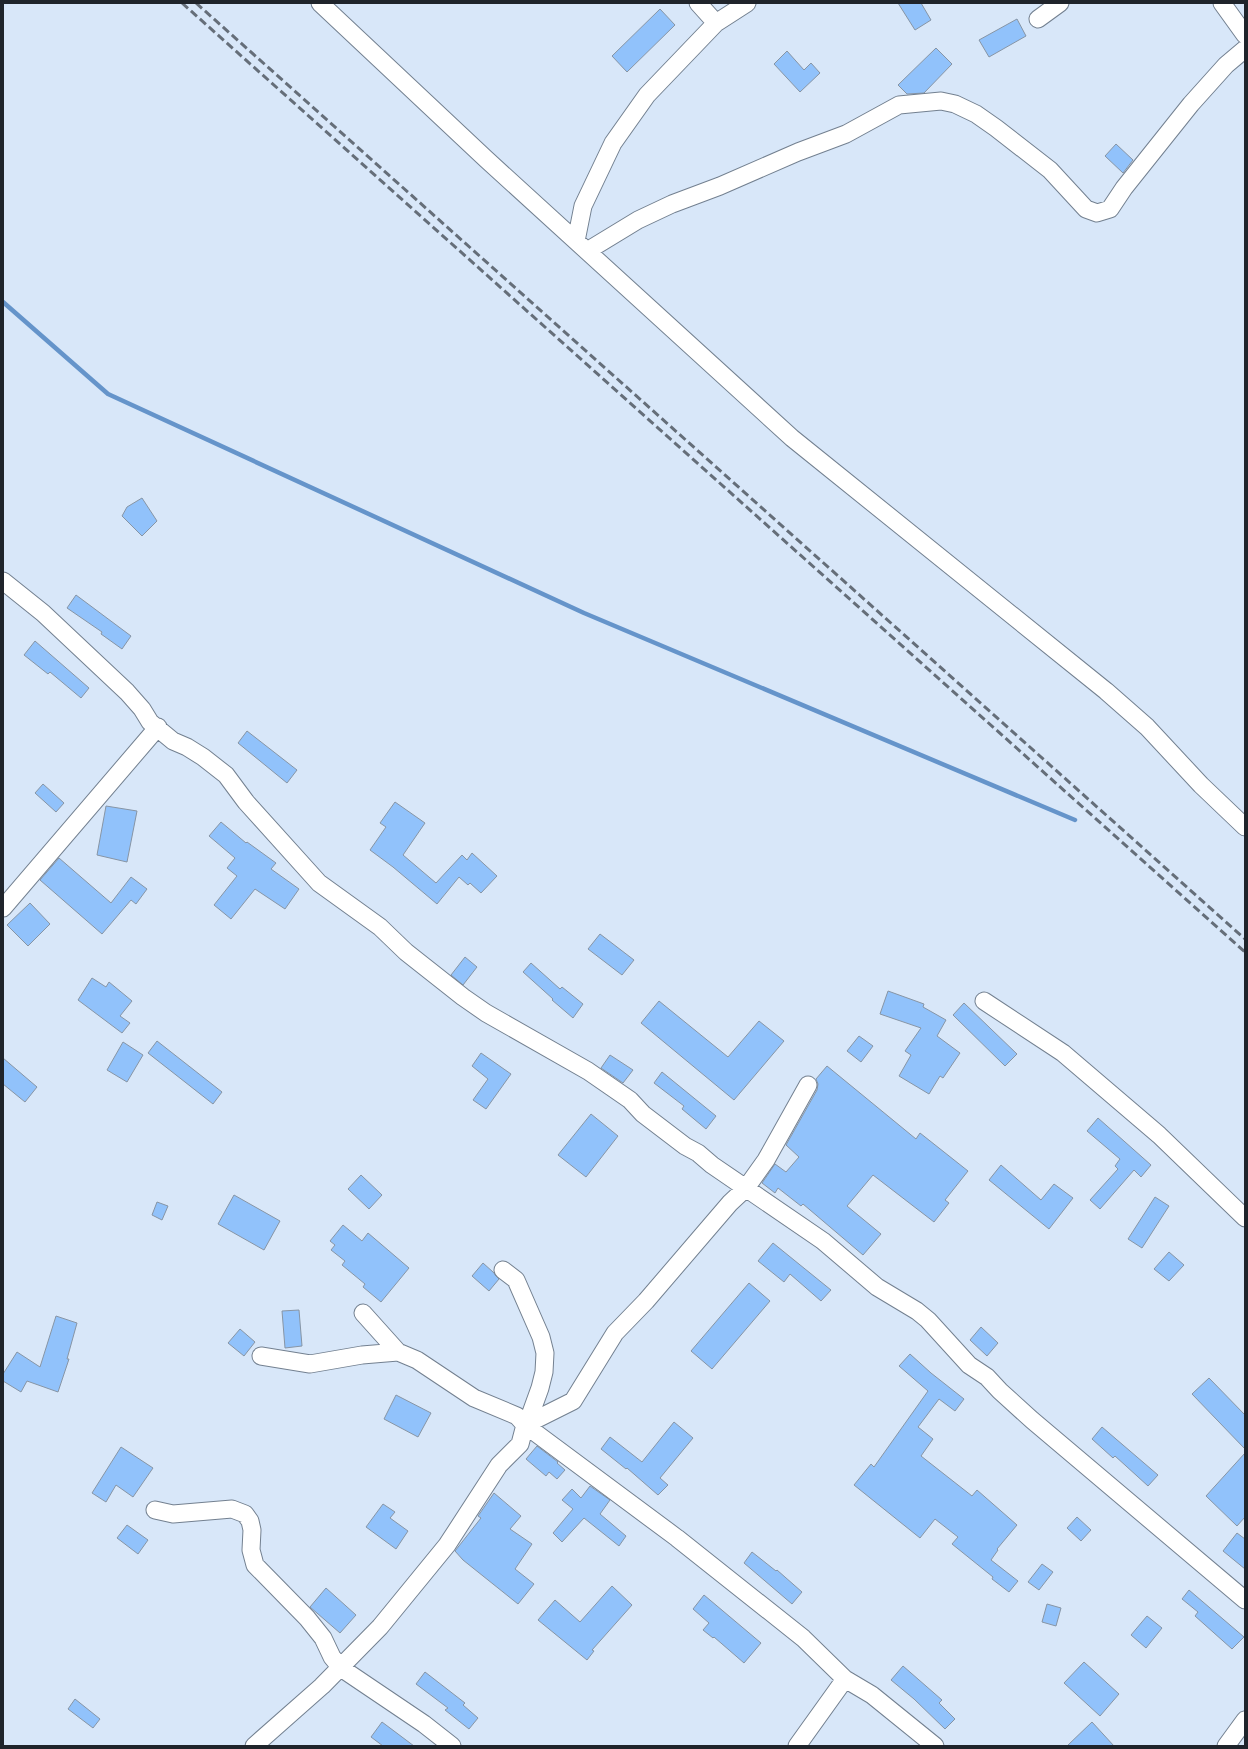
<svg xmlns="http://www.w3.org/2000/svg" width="1248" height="1749" font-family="'DM Sans',sans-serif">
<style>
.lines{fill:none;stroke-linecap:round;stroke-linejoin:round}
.stream{stroke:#6594ca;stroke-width:4.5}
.building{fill:#91c2fb;stroke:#8795a5}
.street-casing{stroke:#738090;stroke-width:19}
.street{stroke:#fff;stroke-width:17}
.rail{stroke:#656e79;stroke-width:3;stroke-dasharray:8 4;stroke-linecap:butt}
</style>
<rect width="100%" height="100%" fill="#d8e7f9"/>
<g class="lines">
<path class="stream" d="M3,302L108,394L584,613L1075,820"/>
</g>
<path class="building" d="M898,3H921L931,20L915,30Z
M660,9L675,25L627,72L612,56Z
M1017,19L1026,36L989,57L979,40Z
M936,48L952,64L924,93L907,94L898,85Z
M787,51L804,70L811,63L820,73L800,92L774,64Z
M1116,144L1133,160L1123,173L1105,156Z
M142,498L157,521L142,536L122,516L127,507Z
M76,595L131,636L122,649L101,634L102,632L67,608Z
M35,641L89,688L81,698L50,672L48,674L24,655Z
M247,731L297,770L287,783L238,743Z
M43,784L64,803L56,812L35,793Z
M395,802L425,823L403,855L436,883L462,855L467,860L472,853L497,876L481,893L470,883L468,885L459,877L437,904L393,867L370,850L386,827L380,823Z
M106,806L137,811L127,862L97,855Z
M221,822L246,843L247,842L276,863L271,869L299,889L285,909L255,889L231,919L214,905L237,876L227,868L235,858L209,836Z
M59,858L111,903L131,877L147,889L136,904L131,900L102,934L40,880Z
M30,903L50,924L28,946L7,925Z
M600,934L634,960L622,975L588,949Z
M465,957L477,967L463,985L451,975Z
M531,963L560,989L562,987L583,1004L573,1018L552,1000L553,999L523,972Z
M92,978L106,987L109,982L132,1001L120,1016L130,1023L122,1033L78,1000Z
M888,991L924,1004L923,1007L946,1020L937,1036L960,1053L943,1078L940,1076L929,1094L899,1076L911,1055L905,1051L921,1028L880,1014Z
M659,1001L728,1057L759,1021L784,1041L734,1100L641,1023Z
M964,1003L1017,1054L1005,1066L953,1015Z
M859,1036L873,1046L861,1062L847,1051Z
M157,1041L222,1092L213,1104L148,1053Z
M123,1042L143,1055L127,1082L107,1070Z
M481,1053L511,1074L486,1109L473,1100L488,1079L472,1066Z
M610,1055L633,1070L623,1083L601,1068Z
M3,1058L37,1087L25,1102L3,1084Z
M827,1066L916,1139L920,1133L968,1171L945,1200L949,1203L934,1222L873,1175L847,1206L881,1234L863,1255L803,1204L801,1206L778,1188L775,1193L762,1183L775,1164L786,1172L799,1157L786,1145L817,1090L818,1084L816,1079Z
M662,1072L716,1116L706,1129L682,1109L684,1106L654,1083Z
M591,1114L618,1136L586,1177L558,1155Z
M1098,1118L1151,1165L1141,1177L1134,1170L1100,1209L1090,1200L1118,1169L1115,1166L1120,1159L1087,1131Z
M1001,1165L1041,1200L1054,1184L1073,1198L1049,1229L989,1180Z
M361,1175L382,1195L369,1209L348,1189Z
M234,1195L280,1221L264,1250L218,1224Z
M1155,1197L1169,1206L1142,1248L1128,1239Z
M157,1202L168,1206L162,1220L152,1215Z
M343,1225L362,1241L368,1233L409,1268L381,1302L363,1287L365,1284L342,1265L345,1261L331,1250L335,1245L330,1241Z
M773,1243L831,1290L821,1301L790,1274L784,1282L758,1261Z
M1169,1252L1184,1265L1169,1281L1154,1269Z
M483,1263L493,1272L499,1279L489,1291L472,1276Z
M749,1283L770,1301L712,1369L691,1351Z
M299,1310L302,1346L285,1348L282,1311Z
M56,1316L77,1323L67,1359H69L58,1392L27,1381L21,1392L3,1381V1374L17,1352L40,1367Z
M981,1327L998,1343L987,1356L970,1340Z
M240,1329L255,1342L244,1356L228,1343Z
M910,1354L931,1373L964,1399L955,1411L939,1399L918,1427L933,1439L921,1456L972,1496L977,1490L1017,1525L997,1549L998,1550L991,1560L1018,1581L1009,1592L992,1579L993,1577L952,1544L958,1537L935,1519L920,1538L854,1485L871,1464L874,1467L928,1391L899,1366Z
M1209,1378L1245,1415V1449L1192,1394Z
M396,1395L431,1413L418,1437L384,1419Z
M674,1422L693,1438L660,1478L668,1485L658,1495L627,1468L626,1469L601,1449L610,1437L642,1462Z
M1102,1427L1158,1475L1148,1486L1115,1456L1113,1458L1092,1439Z
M537,1446L558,1462L557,1463L565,1470L557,1479L549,1472L546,1476L526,1459Z
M121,1447L153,1468L133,1497L116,1485L106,1502L92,1493Z
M1245,1453V1517L1237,1526L1206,1496Z
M590,1486L610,1500L600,1514L626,1536L619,1546L584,1518L562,1542L553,1533L573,1509L562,1500L572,1489L581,1498Z
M494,1493L521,1516L510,1529L532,1544L515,1569L534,1584L518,1604L463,1560L455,1551L481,1518L478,1516Z
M383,1504L395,1512L390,1518L408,1531L396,1549L366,1527Z
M1077,1517L1091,1530L1081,1541L1067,1528Z
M127,1525L148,1540L138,1554L117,1538Z
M1237,1533L1245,1539V1569L1223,1551Z
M752,1552L776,1571L777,1570L802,1592L792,1604L744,1563Z
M1042,1564L1053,1572L1039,1590L1028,1582Z
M612,1586L632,1605L592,1650L594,1651L587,1660L538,1620L555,1600L580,1622Z
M326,1588L356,1615L340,1633L310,1607Z
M1189,1590L1244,1637L1232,1649L1195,1616L1198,1612L1182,1599Z
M704,1595L761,1643L744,1663L714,1637L713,1638L703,1630L709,1623L693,1609Z
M1047,1604L1061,1608L1056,1626L1042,1622Z
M1147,1616L1162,1628L1146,1648L1131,1635Z
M1084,1662L1119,1694L1100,1716L1064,1683Z
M903,1666L942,1700L939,1703L955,1719L945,1729L914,1699L891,1680Z
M425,1672L465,1703L463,1705L478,1718L469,1729L445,1710L448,1708L416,1684Z
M75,1699L100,1719L93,1728L68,1709Z
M382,1722L414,1746H383L371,1737Z
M1092,1722L1114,1746H1067Z"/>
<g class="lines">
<defs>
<path id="street" d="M320,3L486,159L792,438L1106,691L1147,727L1201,785L1245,827
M698,3L716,23
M1222,3L1245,35
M1038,19L1060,3
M576,241L583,206L613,143L647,95L716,23L747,3
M587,251L638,220L672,204L720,186L798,152L846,134L899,105L941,101L955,104L976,114L996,128L1050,170L1086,209L1097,213L1110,209L1124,188L1191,104L1226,65L1245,49
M3,581L43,613L127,692L142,709L150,722L173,741L187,747L203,757L226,775L246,802L319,883L380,927L406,952L463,997L486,1013L588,1071L630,1100L643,1114L685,1146L698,1153L712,1165L823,1241L877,1287L917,1311L928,1320L969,1365L987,1377L1000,1391L1032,1420L1245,1600
M3,908L158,727
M984,1001L1063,1053L1159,1135L1245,1218
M503,1270L516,1280L541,1337L545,1353L544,1372L540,1388L527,1424
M363,1313L398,1352L417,1360L474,1398L517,1416L525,1425L677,1538L803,1638L845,1679L872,1695L935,1746
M261,1356L310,1364L362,1355L398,1352
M155,1510L173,1514L232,1509L245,1514L250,1521L252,1530L251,1550L255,1565L307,1618L323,1638L332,1657L341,1668L424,1724L452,1746
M254,1746L322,1686L380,1627L447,1545L499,1465L520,1444L525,1425L573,1401L615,1333L646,1301L730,1203L746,1188L766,1160L808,1085
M797,1746L845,1679
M1226,1746L1245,1720"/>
</defs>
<use href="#street" class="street-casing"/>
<use href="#street" class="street"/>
<path class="rail" d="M182,3L1245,952
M196,3L1245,939"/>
</g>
<rect width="1248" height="1749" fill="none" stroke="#1f242b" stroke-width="8"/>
</svg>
